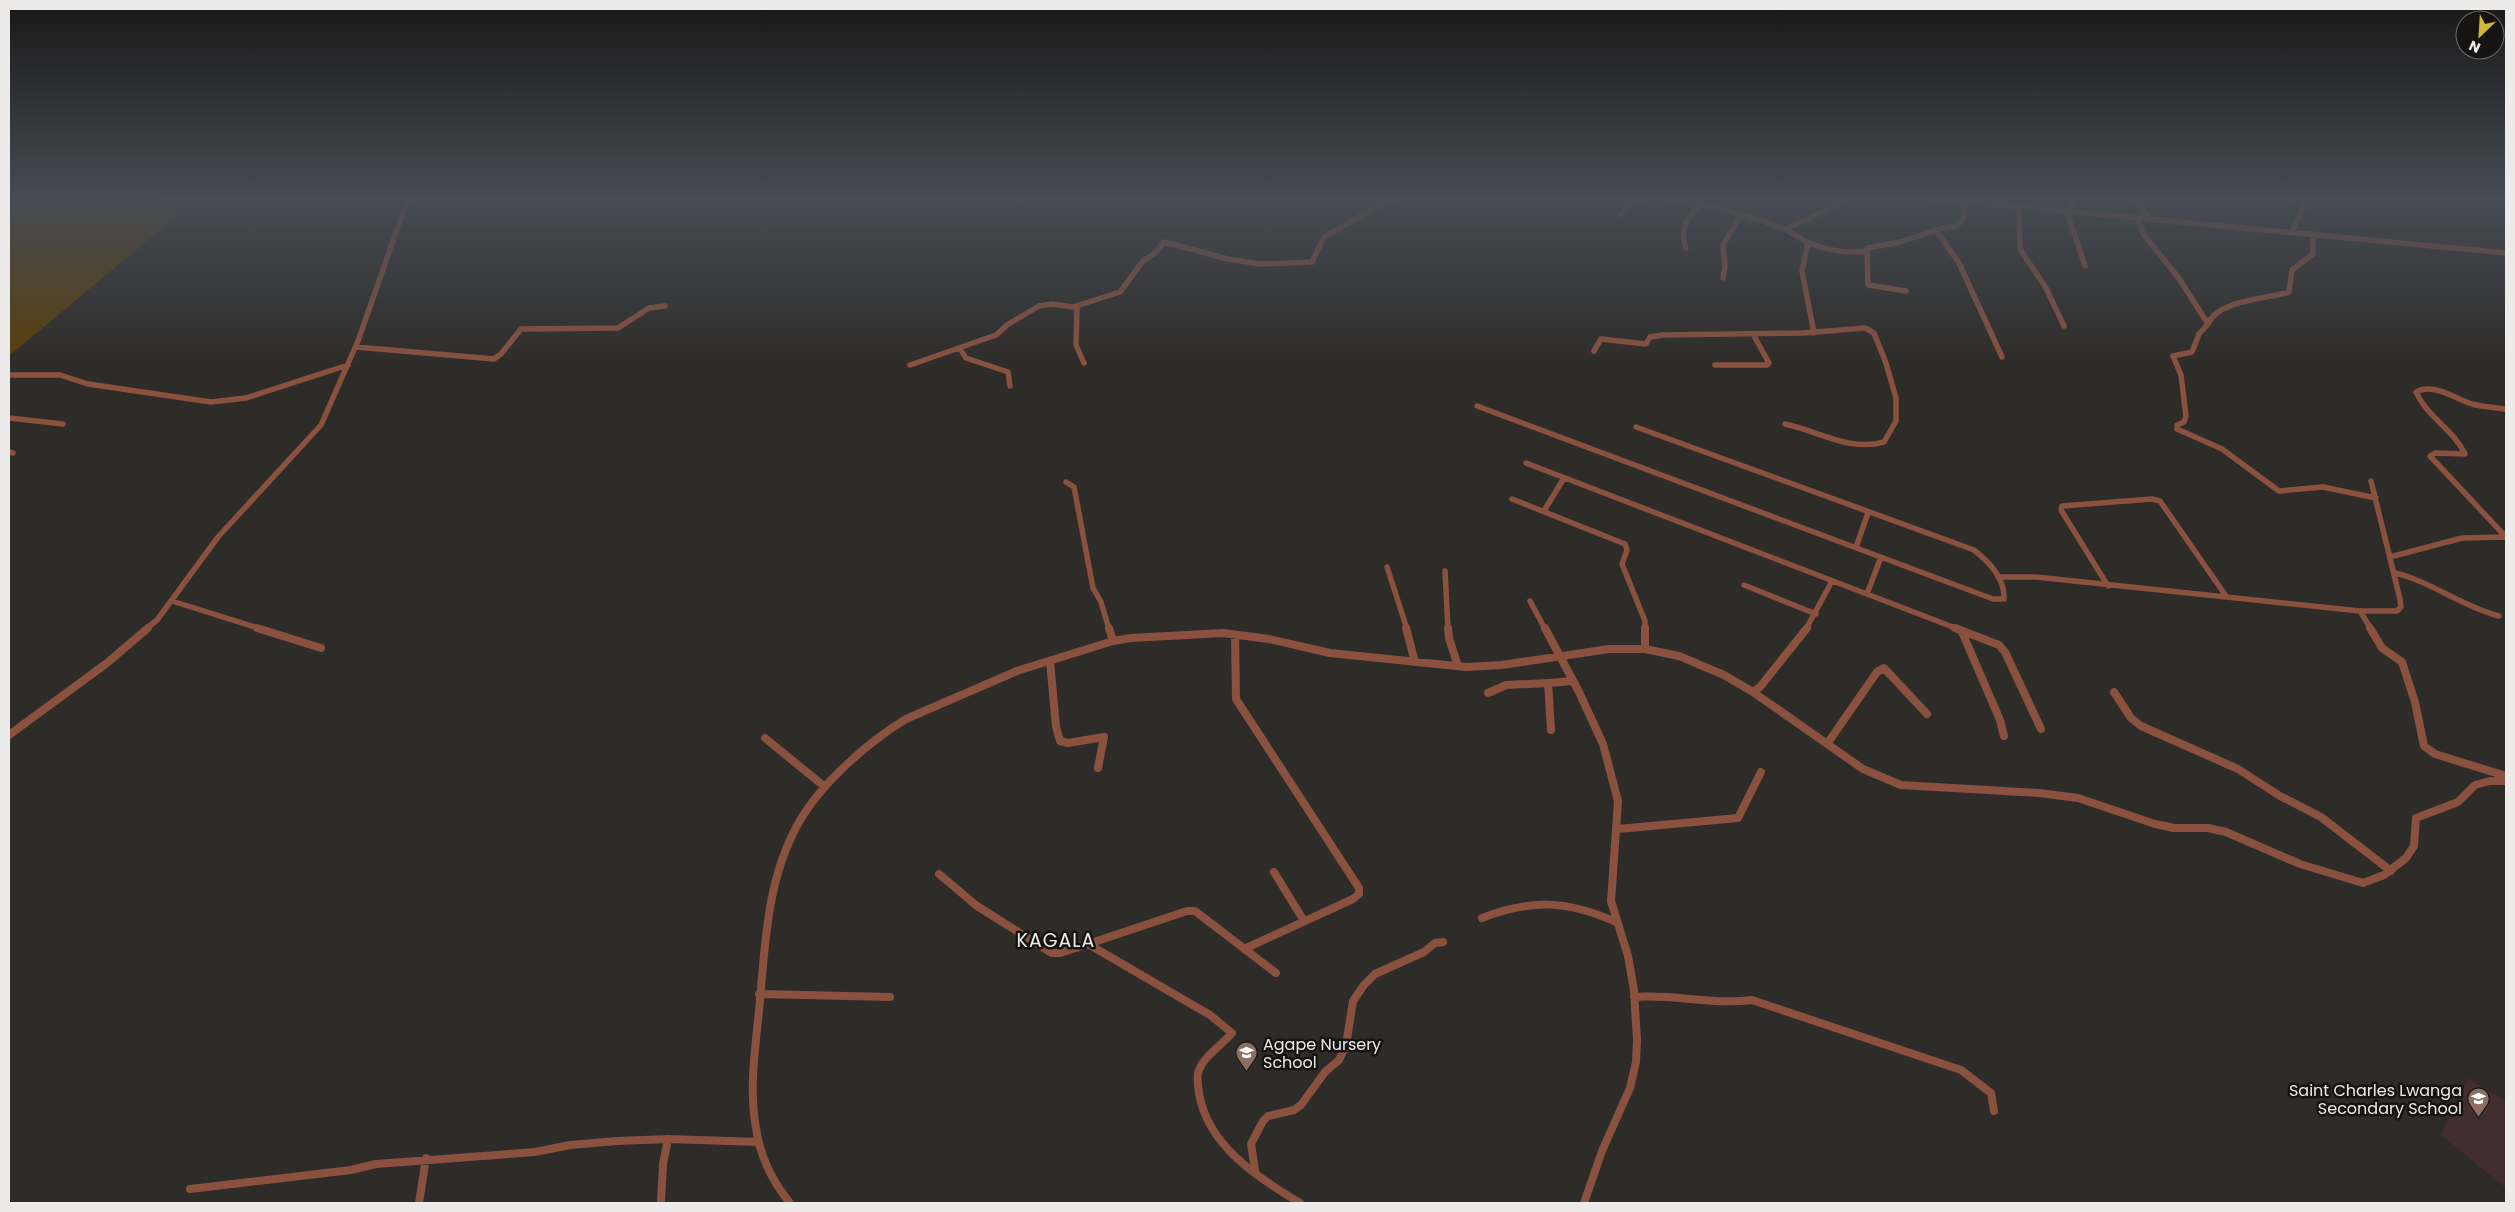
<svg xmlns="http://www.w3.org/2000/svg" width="2515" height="1212" font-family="Poppins,sans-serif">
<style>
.education{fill:#422e2e}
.green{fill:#593e0a}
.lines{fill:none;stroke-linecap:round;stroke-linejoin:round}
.minor-far1{stroke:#8a513f;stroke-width:5.5}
.minor{stroke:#8a513f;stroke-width:8}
.labels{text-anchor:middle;stroke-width:5;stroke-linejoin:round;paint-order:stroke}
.near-poi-label{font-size:16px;fill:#edebea;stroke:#151413;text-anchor:start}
.near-quarter-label{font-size:19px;letter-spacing:1px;fill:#edebea;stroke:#151413}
</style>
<rect width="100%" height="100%" fill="#2e2c29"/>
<path class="education" d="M2468,1078L2506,1102V1188L2441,1135Z"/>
<path class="green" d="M9,198H154L178,215L9,356Z"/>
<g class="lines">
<path class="minor-far1" d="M1669,198C1708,205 1747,214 1784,229C1792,232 1799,238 1807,242C1826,250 1847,254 1867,251
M1929,198L2506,253
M2071,198L2074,213
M2133,198L2151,220
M2292,198L2302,202L2304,206L2292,232
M2019,207L2020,249L2046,288L2064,326
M2067,212L2085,266
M1621,214L1629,204L1645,198
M2137,219L2144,235L2178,277L2208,324L2199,334L2192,352L2173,356L2181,375L2186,416L2184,422L2177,425V429L2222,449L2279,491L2323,487L2376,498
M1785,229L1834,207L1848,198
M1937,232L1959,263L2002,357
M1808,242L1802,271L1814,333
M1686,248C1677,226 1692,214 1705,198
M1723,278L1725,267L1723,245L1740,216
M1906,291L1868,285L1867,248L1900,242L1943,228L1957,226L1964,218L1965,202
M1077,306L1076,345L1084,363
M2208,324C2218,300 2266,299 2289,292L2292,270L2313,254V234
M356,347L494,359L501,354L521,329L618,328L649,308L665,306
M960,349L966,358L1008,372L1010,386
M1594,351L1601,339L1646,344L1650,337L1663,335L1803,333L1865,328L1874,333L1886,363L1896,398V421L1884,442C1849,452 1819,431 1785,424
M910,365L996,335L1007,325L1039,306L1052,304L1073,307L1120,292L1143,261L1155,253L1164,242L1228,259L1261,264L1312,262L1324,237L1392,198
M1715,365H1767L1769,363L1753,334
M9,375H60L88,384L211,402L246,398L348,365
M1477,406L1993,599H2004C2005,578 1989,562 1974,550L1636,427
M2504,409C2494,407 2483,407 2472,404C2456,399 2433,382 2416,392C2427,417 2453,429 2465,454L2435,453L2430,456L2506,537
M9,418L63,424
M9,452L13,453
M1526,463L1958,629
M1066,482L1074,487L1093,588L1101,602L1109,629
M1512,499L1625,544L1627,550L1622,564L1645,621V629
M1544,511L1564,478
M1856,547L1868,513
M2390,557L2462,538L2506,537
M1387,567L1407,629
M1445,571L1448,629
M2395,573C2430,581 2463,607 2499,616
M1998,577H2036L2360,611H2397L2401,607L2400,599L2371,481
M1744,585L1816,614
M2108,586L2061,510L2062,506L2152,499L2160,501L2226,596
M1867,594L1881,557
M172,601L261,629
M1530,601L1545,629
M2360,611L2371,629
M146,629L157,620L218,537L321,425L358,341L408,198
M1806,629L1832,581"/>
<path class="minor" d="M257,628L321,648
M1109,628L1113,641
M1406,628L1415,662
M1448,628L1449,638L1458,666
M1545,628L1579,692L1603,744L1618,801L1611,901L1628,956L1634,990L1637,1040L1636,1062L1630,1088L1602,1151L1584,1203
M1645,628V649
M1955,628L1999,645L2005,652L2041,729
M2370,628L2382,648L2402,662L2415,702L2424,746L2435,754L2506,776
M1962,632L2000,720L2004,736
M1235,635L1236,699L1359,888V894L1353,899L1244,949
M1050,661L1056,727L1060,741L1068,743L1104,737L1098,768
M1753,692L1760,687L1807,628
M2114,692L2131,718L2141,726L2238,769L2280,796L2321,817L2391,871
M1488,693L1506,685L1548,683
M1551,730L1548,683L1573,681
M9,735L107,663L148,628
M765,738L825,787
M1827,744L1877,672L1884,668L1927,714
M1618,829L1738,818L1761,772
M1274,872L1304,921
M939,874L977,906L1052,953H1060L1088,944L1210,1015L1232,1033C1222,1045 1205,1055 1199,1070C1196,1077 1198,1086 1199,1093C1207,1145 1258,1178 1300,1203
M1482,918C1532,899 1567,900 1616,922
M1088,944L1187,911H1195L1276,973
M759,994L890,997
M1634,997C1674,994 1712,1005 1752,1000L1961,1070L1991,1093L1994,1111
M1255,1170L1251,1144L1263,1121L1268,1116L1294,1110L1301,1105L1325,1072L1339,1060L1346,1045L1353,1001L1364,985L1375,974L1424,952L1435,943L1443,942
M190,1189L351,1170L376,1164L535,1152L570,1145L617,1141L668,1139L758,1142
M419,1203L426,1158
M661,1203L663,1164L668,1139
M790,1203C772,1181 760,1156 756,1128C749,1090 755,1050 759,1011C765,948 766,881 798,824C820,784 868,742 906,719L1017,671L1113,641L1131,638L1223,633L1269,639L1330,653L1466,667L1502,665L1609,649H1645L1679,656L1724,675L1753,692L1863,769L1901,785L2039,793L2078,798L2155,824L2174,828H2208L2226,832L2300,864L2363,883L2384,875L2406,858L2414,846L2416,818L2458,802L2475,785L2490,781H2506"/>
</g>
<linearGradient id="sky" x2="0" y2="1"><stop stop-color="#191817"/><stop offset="0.54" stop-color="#464b54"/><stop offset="1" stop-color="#464b54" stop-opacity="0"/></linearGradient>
<rect width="2515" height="367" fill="url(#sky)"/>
<defs>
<symbol id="school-pin" viewBox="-11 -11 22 30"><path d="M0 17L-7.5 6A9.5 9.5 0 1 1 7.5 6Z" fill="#8d6e63" stroke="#151413"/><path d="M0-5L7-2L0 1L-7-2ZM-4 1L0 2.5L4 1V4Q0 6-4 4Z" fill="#fff"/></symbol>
</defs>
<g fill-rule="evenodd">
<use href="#school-pin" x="1234" y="1040" width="25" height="34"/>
<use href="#school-pin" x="2466" y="1086" width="25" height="34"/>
</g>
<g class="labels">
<g class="near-poi-label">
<text x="1263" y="1050">Agape Nursery<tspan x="1263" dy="18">School</tspan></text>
<text x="2462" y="1096" text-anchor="end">Saint Charles Lwanga<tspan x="2462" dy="18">Secondary School</tspan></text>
</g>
<g class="near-quarter-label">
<text x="1056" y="947">KAGALA</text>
</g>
</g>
<rect width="2515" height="1212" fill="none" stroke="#edebea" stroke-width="20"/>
<g transform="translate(2480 35) rotate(205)"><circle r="24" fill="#151413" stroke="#6b6a69"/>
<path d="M0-4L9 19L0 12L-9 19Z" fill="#d1b736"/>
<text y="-8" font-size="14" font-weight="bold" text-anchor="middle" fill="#edebea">N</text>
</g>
</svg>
